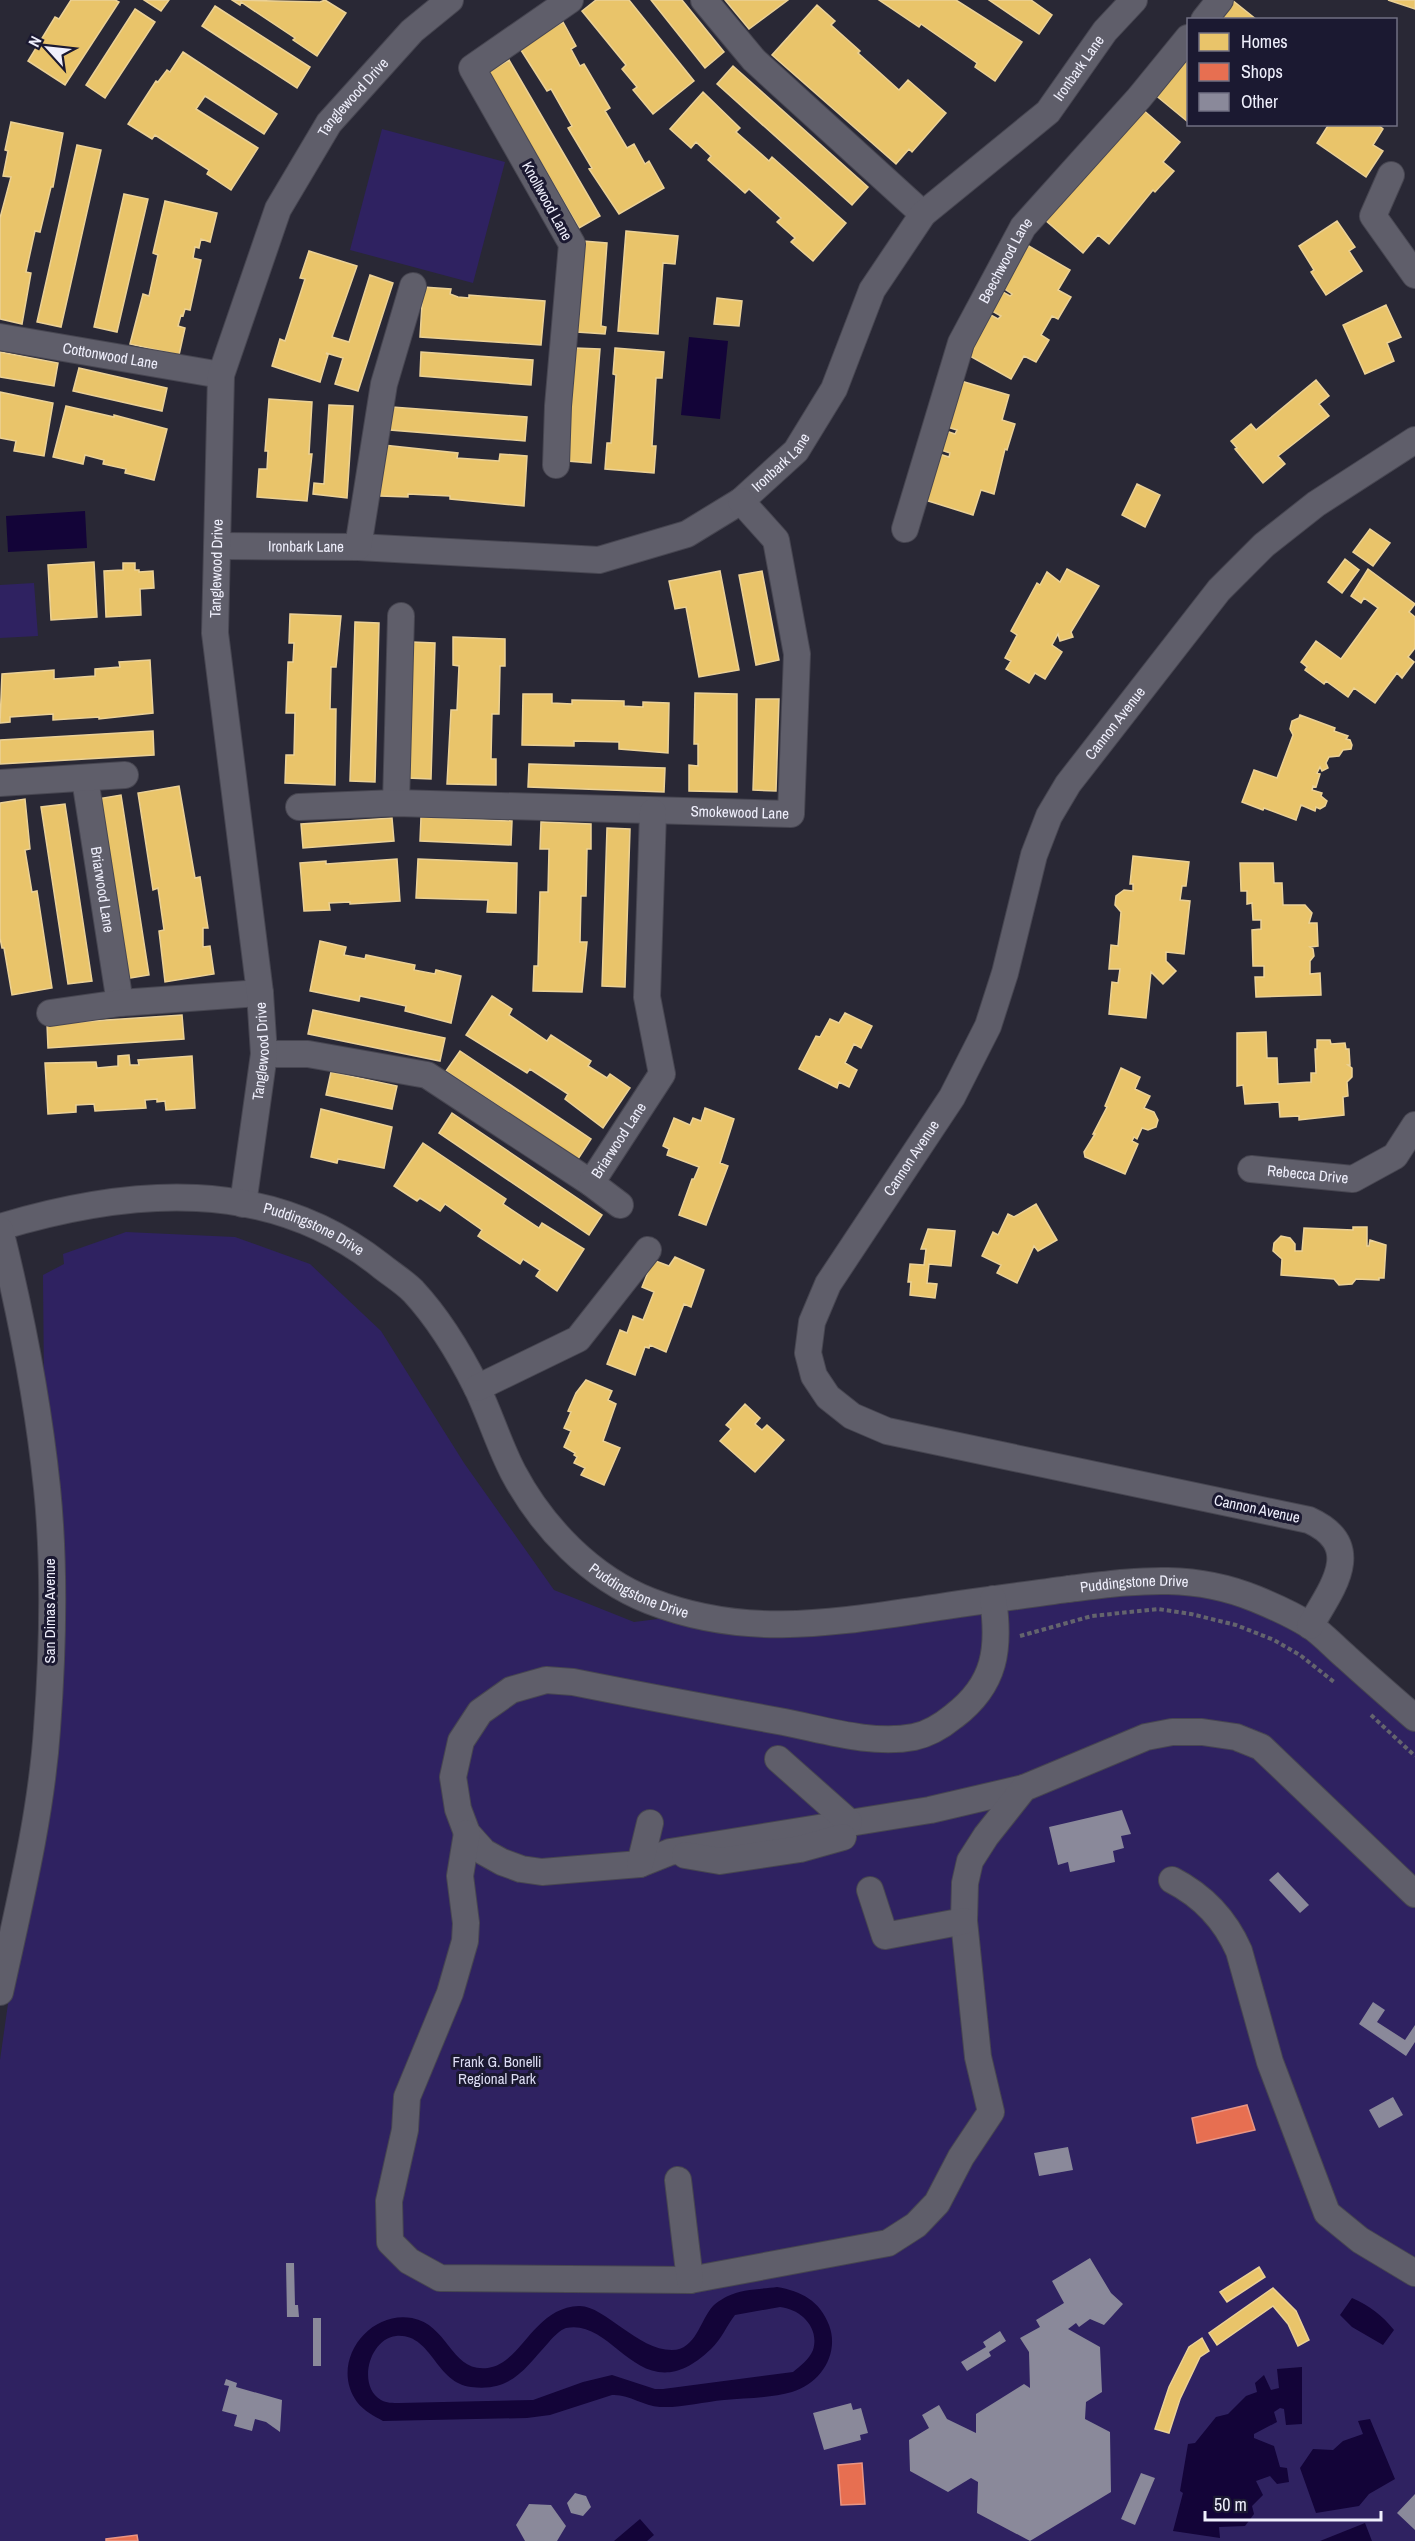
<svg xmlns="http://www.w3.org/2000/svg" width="1415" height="2541" font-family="'Archivo Narrow',sans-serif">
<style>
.green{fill:#2f2261}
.water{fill:#130438;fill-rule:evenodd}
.homes{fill:#e9c46a;stroke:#ebd196;stroke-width:1.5}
.shops{fill:#e76f51;stroke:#e99584;stroke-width:1.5}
.building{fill:#8a899a}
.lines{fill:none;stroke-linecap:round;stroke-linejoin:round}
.minor-casing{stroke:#474651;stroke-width:28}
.path{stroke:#64646d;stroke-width:4;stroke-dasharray:4.5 3;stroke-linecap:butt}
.minor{stroke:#5f5e6a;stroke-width:26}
.labels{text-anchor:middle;stroke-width:6;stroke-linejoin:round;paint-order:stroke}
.street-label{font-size:15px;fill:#efeffc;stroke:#1b1931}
.park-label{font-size:15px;fill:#ddddf4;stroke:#1b1931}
</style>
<rect width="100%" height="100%" fill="#292835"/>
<path class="green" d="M382,129L505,162L473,283L350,250Z
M34,583L38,636L0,638V585Z
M126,1232L235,1237L310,1264L381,1331L464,1463L554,1590L634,1622L689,1615L759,1626L1149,1579L1256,1599L1415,1718V2541H0V2060L47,1730L43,1275L64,1264L63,1254Z"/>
<path class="water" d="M689,337L728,341L720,419L681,415Z
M85,511L87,548L8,552L6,516Z
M777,2287C801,2291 820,2301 829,2325C840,2354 820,2384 792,2392C771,2398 745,2398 724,2400C703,2402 681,2408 660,2407C643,2406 629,2394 612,2395L550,2415L527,2418L383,2421C374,2416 364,2411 357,2402C329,2363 368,2310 412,2318C449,2325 451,2373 488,2368C521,2364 534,2307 579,2306C604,2305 637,2350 672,2350C696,2350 700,2320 713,2306C717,2302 724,2298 728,2296C741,2289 763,2289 777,2287ZM780,2307C800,2309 820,2327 813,2350C809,2360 800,2366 793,2372L663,2389H655L612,2375L583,2382L533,2400L399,2403C393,2403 386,2403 381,2400C357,2386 369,2339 396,2336C432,2333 435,2383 471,2387C512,2392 524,2369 549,2342C553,2337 560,2330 566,2328C616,2317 641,2416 711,2349C721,2340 727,2325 735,2315Z
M1352,2298C1370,2306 1382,2315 1394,2330L1383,2345L1352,2327L1340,2315Z
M1302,2367V2424L1286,2425L1284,2409L1280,2408L1274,2412L1277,2422L1254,2434V2438L1274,2446L1280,2467L1287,2468L1289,2482L1277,2484L1270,2476L1256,2481L1263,2495L1252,2506L1254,2514L1245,2526L1219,2527L1220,2538L1173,2531L1183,2493L1180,2491L1188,2444L1195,2443L1216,2417L1228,2414L1246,2396L1257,2392L1255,2383L1264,2375L1271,2390L1279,2388L1277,2369Z
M1370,2419L1395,2479L1369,2494L1359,2506L1316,2513L1300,2468L1313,2449L1333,2450L1343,2441L1363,2434L1358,2421Z
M640,2519L654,2535L647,2541H614Z
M1365,2523L1372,2541H1320Z"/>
<path class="homes" d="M71,0H115L119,2L65,85L28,61L55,17L59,19Z
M144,0H169L161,11Z
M232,0L320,2L325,0L346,13L317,56L293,40L295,38L241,2L240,5Z
M596,0H629L694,81L653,114L633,90L637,87L622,69L626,65L582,11Z
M651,0H682L724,52L705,68Z
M725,0H788L749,29Z
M879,0H956L1022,42L995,81L975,67L977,63L921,24L919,27Z
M989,0H1031L1052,15L1039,34Z
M1229,0H1232L1257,20H1213Z
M1388,0H1415V9Z
M817,5L835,21L831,25L860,51L858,53L899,90L908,80L946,113L912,152L909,149L896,164L772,55Z
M215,6L310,67L297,88L202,26Z
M135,9L155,22L105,98L86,85Z
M563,22L576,46L571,49L580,66L584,64L610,108L605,111L627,148L634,144L645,164L649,161L664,188L619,214L589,169L592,168L568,128L572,126L551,89L547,91L519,47Z
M1188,51V122L1154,94Z
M183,52L277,114L264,134L205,96L196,109L258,148L231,190L207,174L209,170L155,135L152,139L128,124L156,81L158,82L167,70L170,72Z
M509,60L600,216L579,228L488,72Z
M733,66L868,187L852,205L717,84Z
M703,92L740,128L736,132L769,161L772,157L846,223L813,261L791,242L795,238L777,222L781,218L749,189L745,193L708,160L711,156L696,142L691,148L670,129Z
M1141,108L1180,142L1163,162L1174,171L1155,192L1153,190L1109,244L1098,235L1083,253L1045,220Z
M11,122L63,133L53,187H51L40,232L35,231L26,272L31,273L22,324L0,319V218L11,177L3,176L8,151L5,150Z
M1329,124H1377L1383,129L1373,145L1383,151L1366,177L1317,143Z
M77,145L101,150L61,327L37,322Z
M124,194L148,199L117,332L94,327Z
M165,201L217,213L210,242L201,239L199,248L195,247L193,258L201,260L190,310L185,309L183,316L181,315L178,326L185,328L179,355L130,344L143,294L149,296L158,255L153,253Z
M1337,221L1355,247L1349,251L1362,271L1326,295L1311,272L1314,270L1299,246Z
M626,231L678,236L675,264L663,263L658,334L618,331Z
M583,241L607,243L601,326L606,327L605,334L577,332Z
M1027,245L1070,270L1058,290L1071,297L1058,319L1052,316L1041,335L1049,340L1036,362L1024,356L1011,379L968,355L991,315L998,319L1001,316L992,311L1003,292L1010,296L1012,294L1003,288Z
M309,251L357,266L332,337L349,342L370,275L393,283L358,391L335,384L343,358L326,353L328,355L320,382L272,366L280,339L285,341L305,279L300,278Z
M423,287L451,289L450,294L458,297L469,298V295L545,301L541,345L420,337Z
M717,298L742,301L739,326L714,324Z
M1386,305L1401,337L1387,343L1394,361L1365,374L1343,325Z
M575,348L600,349L591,463L567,461Z
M615,348L664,352L662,378H656L652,446H656L654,473L605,469L607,443H611L616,375L613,374Z
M0,352L58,363L54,386L0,377Z
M421,352L533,360L531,385L420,376Z
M79,368L167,388L162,411L73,391Z
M1316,380L1329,396L1319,404L1329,416L1278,456L1285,464L1263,483L1235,449L1237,448L1231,441L1251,424L1256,430Z
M961,381L1009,395L1002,420L1015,424L1007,450L1005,449L994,494L981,490L973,515L925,500L939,454L949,457L950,453L941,450L946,431L955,434L957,430L947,427Z
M0,392L53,403L44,456L14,451L16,441L0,438Z
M269,399L312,402L309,454H312L307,501L257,497L259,469H267L268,451H265Z
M329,405L353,406L347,498L313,494L314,483L324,484Z
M66,406L114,417V415L167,429L154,480L125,473L126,469L103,464L104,460L85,455L83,464L53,457Z
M392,407L527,417L525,441L390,430Z
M383,445L458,453L457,458L499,461L500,454L527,456L524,506L450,499V496L408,494V497L380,496Z
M1137,484L1160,495L1145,527L1122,515Z
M1370,529L1390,543L1373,566L1353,552Z
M1345,559L1359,570L1342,593L1328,582Z
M94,562L97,617L51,620L48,565Z
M123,563H135V570H139V572L153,571L154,588L140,589L141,615L106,617L104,571L123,570Z
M1067,569L1099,586L1071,632L1073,637L1060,641L1058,634L1052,645L1062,652L1045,679L1035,673L1029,683L1006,669L1011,661L1005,658L1017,635L1011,631L1037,583L1040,585L1047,572L1060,582Z
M1368,569L1415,604L1409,612L1415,617V648L1408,657L1414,662L1402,678L1397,673L1375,703L1354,688L1348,697L1326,681L1324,684L1305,670L1307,667L1301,662L1316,641L1341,659L1378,608L1364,598L1361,603L1351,596Z
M720,571L739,670L699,677L686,607L675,609L669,581Z
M762,571L779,660L756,665L739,575Z
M290,614L341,616L336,667H331L330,709H336L335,785L285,783L286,755H294L295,713H286L288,662H293L294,643H289Z
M355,622L379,623L375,782L350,781Z
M453,637L505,639V666H500L499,714H492L491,759H496V785L447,784L451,710H457L459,666L453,665Z
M412,642L435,643L431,779L407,778Z
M150,660L153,713L99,719V717L53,720V714L10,717V722L0,723L2,674L54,670V679L95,676V669L120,667L119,662Z
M695,693L737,694V792L689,791V765L698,766V744H694Z
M523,694H552V703L572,704V700L624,701V706L643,707V702L669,703L668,753L619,749V742L574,741V746L522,745Z
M756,699H779L776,791L753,790Z
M1300,715L1335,728L1334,731L1348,736L1346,739L1350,740L1352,745L1351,749L1343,750L1339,756L1329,757L1326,763L1328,768L1322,771L1320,767L1317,773L1320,774L1316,787L1313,786L1312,790L1322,793L1321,796L1327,801L1325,806L1320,809L1316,807L1315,811L1301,805L1296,820L1264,808L1263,810L1242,802L1254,770L1277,778L1293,735L1290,729L1292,721L1299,718Z
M153,731L154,755L0,764V740Z
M529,764L665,768L664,792L528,787Z
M179,786L195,878L200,877L208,928H203V947L210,946L214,974L165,982L159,931L164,930L158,888L153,890L138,793Z
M121,795L149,975L125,979L97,799Z
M25,799L30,849L25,850L32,892L37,891L52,988L12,995L4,948H2L0,938V803Z
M65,804L92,981L68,984L41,807Z
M421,817L512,821L511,845L420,841Z
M392,818L394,841L303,848L301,824Z
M541,822L591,824V849H587L586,896H581L580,942H587L582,992L533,991L534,966H538L540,892H548L549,849H540Z
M607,828L630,829L625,987L602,986Z
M1133,856L1189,862L1186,886H1182L1180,900L1190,901L1184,954L1166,952V961L1176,971L1163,984L1151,972L1146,1018L1109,1014L1112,982L1118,983L1120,969H1109L1111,945L1118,946L1121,912L1115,905L1116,896L1124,890L1133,891V884H1130Z
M397,859L400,901L350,904V902L329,903L330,910L304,911L300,863L326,861V864Z
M418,859L517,863L516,913L487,912L488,900L416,898Z
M1240,863H1273L1274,883H1282L1283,905H1305L1312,913L1309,923H1317L1318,946L1310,947L1313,949L1314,956L1310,961V974L1320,973L1321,995L1256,997L1255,977H1264V966H1253L1252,930L1261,929V920H1253L1252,903L1247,904V891H1241Z
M320,941L346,947L344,955L365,959L366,955L415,965L414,970L435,974L436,970L461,976L451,1023L405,1011L406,1006L360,996L359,1001L310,991Z
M492,996L512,1009L509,1015L547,1041L551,1035L591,1061L588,1066L607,1078L610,1074L630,1088L603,1128L565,1099L568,1094L530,1069L527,1073L466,1035Z
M313,1010L445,1038L440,1061L308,1034Z
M845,1013L872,1026L861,1048L854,1044L845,1063L857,1070L849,1087L839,1082L837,1088L799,1069L816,1036L820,1037L830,1019L839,1023Z
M182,1015L184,1039L48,1048L47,1024Z
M1266,1032L1267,1058H1277L1278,1084L1311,1082V1073H1316L1315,1049H1317V1040H1330L1331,1044L1345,1043L1346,1049H1349L1350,1065H1348L1352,1068V1077L1347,1082L1348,1096L1343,1097L1344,1115L1299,1120V1116L1280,1117L1279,1102L1245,1104L1243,1085L1237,1086V1033Z
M460,1051L591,1139L578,1159L446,1071Z
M129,1055L130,1065H139L138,1060L192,1056L195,1108L166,1110L165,1101L157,1102V1099L145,1100L146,1108L95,1111L94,1104L76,1105V1112L48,1114L45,1063L96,1062L97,1068L118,1066V1056Z
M1121,1068L1140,1077L1135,1089L1150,1096L1144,1108L1154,1112L1158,1120L1156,1127L1148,1130L1142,1128L1137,1139L1134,1137L1132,1141L1138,1144L1125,1174L1085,1157L1084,1152L1095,1134H1093L1107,1107L1105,1106Z
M331,1072L397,1086L392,1109L326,1095Z
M705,1108L734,1119L720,1163L728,1166L706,1225L679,1215L692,1179H694L699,1167L667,1155L669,1149L663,1146L674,1118L690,1125L693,1118L701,1121Z
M321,1109L392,1127L384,1168L338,1159L337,1163L311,1157Z
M452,1113L602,1215L589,1235L439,1133Z
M423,1143L506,1199L503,1204L539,1228L542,1223L584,1249L557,1291L536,1276L540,1270L523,1259L520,1264L478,1236L482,1230L445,1204L440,1211L420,1198L417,1201L394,1186Z
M1036,1204L1057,1240L1038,1251L1034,1246L1017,1283L997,1273L1001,1265L982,1256L993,1232L998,1235L1008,1214L1014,1217Z
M1353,1227H1367V1246H1369L1370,1240L1386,1245L1384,1278H1379V1280L1356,1279L1352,1284L1339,1285L1334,1279L1281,1275L1282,1259L1273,1251L1274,1243L1281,1236L1290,1238L1295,1244V1251H1302L1304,1228L1353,1230Z
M928,1229L955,1231L951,1266L929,1264L927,1283L937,1284L935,1298L910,1295L911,1282H908L910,1264L924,1265L926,1249H921Z
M675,1257L704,1270L691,1307L684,1304L666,1352L650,1345L649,1348L645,1347L635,1375L607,1364L620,1330L627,1333L633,1316L643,1320L654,1292L642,1287L653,1260L669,1266Z
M586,1380L612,1391L608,1400L616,1404L603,1441L620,1448L604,1485L581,1475L585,1468L574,1463L577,1457L574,1455L575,1453L564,1447L571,1431L564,1428L571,1412L568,1411L576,1393Z
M745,1404L760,1418L755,1424L762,1430L767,1425L784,1440L755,1472L720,1441L731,1429L726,1425Z
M1259,2267L1265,2277L1227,2302L1220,2292Z
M1273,2288L1296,2311L1309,2340L1298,2346L1288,2324L1273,2306L1217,2345L1209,2333Z
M1202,2338L1209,2351L1200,2357L1180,2399L1169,2433L1155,2429L1169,2387L1189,2347Z"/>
<path class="shops" d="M1247,2105L1255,2130L1197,2143L1192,2118Z
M862,2463L865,2504L841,2505L838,2465Z
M137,2535L138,2541H106V2539Z"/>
<path class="building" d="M1122,1810L1131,1834L1121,1836L1124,1848L1113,1851L1115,1862L1070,1872L1068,1862L1058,1865L1049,1827Z
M1278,1872L1309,1905L1300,1913L1269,1880Z
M1373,2002L1385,2010L1377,2022L1405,2040L1415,2025V2042L1406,2056L1359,2024Z
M1393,2097L1403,2115L1379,2128L1369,2110Z
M1068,2147L1073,2170L1039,2176L1034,2153Z
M1090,2258L1111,2293L1123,2304L1104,2325L1090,2319L1079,2327L1076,2323L1068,2329L1100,2347L1102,2392L1086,2402L1085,2419L1110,2432L1111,2492L1030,2541L977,2513L978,2482L971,2478L948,2492L910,2471L909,2440L929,2428L922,2415L939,2405L947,2419L976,2433V2414L1024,2384L1030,2388L1029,2352L1020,2338L1040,2327L1036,2320L1064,2303L1052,2281Z
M286,2263H294L295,2305H298L299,2317H287Z
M313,2318H321V2366H313Z
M1000,2331L1006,2341L989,2352L991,2356L967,2371L961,2362L986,2347L983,2342Z
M226,2379L237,2383L236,2387L282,2400L280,2432L266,2422L255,2419L252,2431L234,2426L237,2415L222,2411L229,2386L224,2385Z
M851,2403L853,2410L861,2408L868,2433L860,2435L861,2440L824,2450L813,2413Z
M1141,2473L1155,2478L1135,2525L1121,2519Z
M575,2493L586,2496L591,2507L583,2516L571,2513L567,2503Z
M1415,2494V2530L1397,2513Z
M529,2504L551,2505L566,2526L557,2541H525L516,2525Z"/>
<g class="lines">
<defs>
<g id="minor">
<path d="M704,0L754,60L923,214"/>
<path d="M1204,20L1220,0"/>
<path d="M1391,175L1373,216L1415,275"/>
<path id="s1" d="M0,337L221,375"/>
<path d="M556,465L558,406L572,244L472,68L570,0"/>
<path id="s2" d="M905,529L961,343L1023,227L1139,98L1188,38"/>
<path id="s3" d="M219,546L358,547L599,560L687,534L741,501L796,451L834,389L872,290L923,214L1048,112L1105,31L1134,0"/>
<path d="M358,547L384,384L413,286"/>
<path id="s4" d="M85,779L120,1003"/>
<path d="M0,783L125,775"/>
<path d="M396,803L401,616"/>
<path id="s5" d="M299,807L396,803L791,814L797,654L776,540L741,501"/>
<path d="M50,1013L120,1003L260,993"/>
<path id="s6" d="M264,1054H308L427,1075L591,1183L662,1074L647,997L653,812"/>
<path id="s7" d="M1251,1169L1353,1179L1395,1156L1415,1125"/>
<path d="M591,1183L620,1205"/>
<path id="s8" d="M243,1204L264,1054L260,993L215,633L221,375L278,209L329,123L412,31L450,0"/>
<path id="s9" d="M0,1227C130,1188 268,1176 380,1265C391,1274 403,1281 413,1291C439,1319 460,1354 477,1388C490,1415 499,1445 513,1472C542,1527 591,1578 650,1601C742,1637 825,1624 920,1610C969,1602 1019,1596 1068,1589C1135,1581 1191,1572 1256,1599C1273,1606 1293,1615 1309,1625C1322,1633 1334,1647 1346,1657C1369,1678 1392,1698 1415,1718"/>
<path d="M0,1230C21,1314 38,1402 47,1488C55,1567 53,1650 47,1729C41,1817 19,1905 0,1992"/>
<path d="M477,1388L578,1339L648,1250"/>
<path d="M993,1599C1000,1648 996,1684 954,1716C943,1725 929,1734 914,1737C872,1745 825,1730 784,1722C713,1709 643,1696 573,1682L546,1680L511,1690L480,1712L461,1741L453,1777L458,1809L467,1833L484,1852L502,1862L521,1869L542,1872L640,1864L670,1852L930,1810L1024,1788"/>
<path id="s10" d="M1310,1626C1332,1588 1366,1546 1309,1520L887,1431L852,1416L828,1397L814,1376L808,1353L812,1322L828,1284L952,1097L988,1026L1005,973L1034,855L1049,816L1068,784L1219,590L1264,545L1316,504L1415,440"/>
<path d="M778,1759L849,1822"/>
<path d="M467,1833L460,1876L466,1923L465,1941L450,1993L407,2097L405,2130L389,2201L390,2242L409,2261L440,2278L690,2280L888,2243L916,2225L937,2203L961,2157L991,2112L978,2057L964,1921L965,1883L970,1861L986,1836L1024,1788L1146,1737L1172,1732H1202L1236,1737L1261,1747L1415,1894"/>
<path d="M685,1855L720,1861L800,1849L843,1837"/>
<path d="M640,1864L650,1823"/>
<path d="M1172,1880C1203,1896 1225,1919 1239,1951L1270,2062L1327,2213L1360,2240L1415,2273"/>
<path d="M870,1890L885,1936L964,1921"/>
<path d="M678,2180L690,2280"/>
</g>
</defs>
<use href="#minor" class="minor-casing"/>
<path class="path" d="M1020,1636L1092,1616L1158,1609L1191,1614L1236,1625L1274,1640L1300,1655L1334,1682
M1371,1715L1415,1756"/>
<use href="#minor" class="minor"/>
</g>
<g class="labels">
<g class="street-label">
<text dy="5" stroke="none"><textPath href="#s3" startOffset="1095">Ironbark Lane</textPath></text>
<text dy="5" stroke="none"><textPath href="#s8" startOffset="1144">Tanglewood Drive</textPath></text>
<text transform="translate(547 201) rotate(61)" y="5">Knollwood Lane</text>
<text dy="5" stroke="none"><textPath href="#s2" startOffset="288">Beechwood Lane</textPath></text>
<text dy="5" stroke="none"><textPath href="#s1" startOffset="112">Cottonwood Lane</textPath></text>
<text dy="5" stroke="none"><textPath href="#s3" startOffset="591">Ironbark Lane</textPath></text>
<text dy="5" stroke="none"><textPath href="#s3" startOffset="87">Ironbark Lane</textPath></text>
<text dy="5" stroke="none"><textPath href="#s8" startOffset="640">Tanglewood Drive</textPath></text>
<text dy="5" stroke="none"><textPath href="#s10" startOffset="1386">Cannon Avenue</textPath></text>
<text dy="5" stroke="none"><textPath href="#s5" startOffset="441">Smokewood Lane</textPath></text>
<text dy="5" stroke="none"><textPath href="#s4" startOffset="112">Briarwood Lane</textPath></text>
<text dy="5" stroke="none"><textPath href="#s8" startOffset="154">Tanglewood Drive</textPath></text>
<text dy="5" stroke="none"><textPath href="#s6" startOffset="412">Briarwood Lane</textPath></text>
<text dy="5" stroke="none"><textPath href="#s10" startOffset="900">Cannon Avenue</textPath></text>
<text dy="5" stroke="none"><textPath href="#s7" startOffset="57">Rebecca Drive</textPath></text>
<text dy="5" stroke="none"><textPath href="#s9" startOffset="322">Puddingstone Drive</textPath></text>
<text transform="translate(1257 1509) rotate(12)" y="5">Cannon Avenue</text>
<text dy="5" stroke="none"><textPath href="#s9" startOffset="1330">Puddingstone Drive</textPath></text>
<text dy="5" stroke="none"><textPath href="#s9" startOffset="826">Puddingstone Drive</textPath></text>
<text transform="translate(50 1611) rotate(-90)" y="5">San Dimas Avenue</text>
</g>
<g class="park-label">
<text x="497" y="2067">Frank G. Bonelli<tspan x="497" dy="17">Regional Park</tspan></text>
</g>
</g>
<rect x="1187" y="18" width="210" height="108" fill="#1b1931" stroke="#706f82" stroke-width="1.5"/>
<rect x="1199" y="33" width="30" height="18" fill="#e9c46a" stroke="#706f82" stroke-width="1.5"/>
<text x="1241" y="48" font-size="18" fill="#efeffc">Homes</text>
<rect x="1199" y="63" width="30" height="18" fill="#e76f51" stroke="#706f82" stroke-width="1.5"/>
<text x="1241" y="78" font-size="18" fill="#efeffc">Shops</text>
<rect x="1199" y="93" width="30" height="18" fill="#8a899a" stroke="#706f82" stroke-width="1.5"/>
<text x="1241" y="108" font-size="18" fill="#efeffc">Other</text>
<g transform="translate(48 48) rotate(297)" stroke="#1b1931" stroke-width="4.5" paint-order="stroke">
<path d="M0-4.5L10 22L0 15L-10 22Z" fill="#efeffc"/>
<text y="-9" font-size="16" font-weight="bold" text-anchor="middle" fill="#efeffc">N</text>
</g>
<path d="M1205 2511v9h176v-9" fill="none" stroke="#efeffc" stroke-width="3"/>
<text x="1214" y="2511" font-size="18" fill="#efeffc" stroke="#1b1931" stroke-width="4.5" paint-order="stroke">50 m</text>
</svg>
